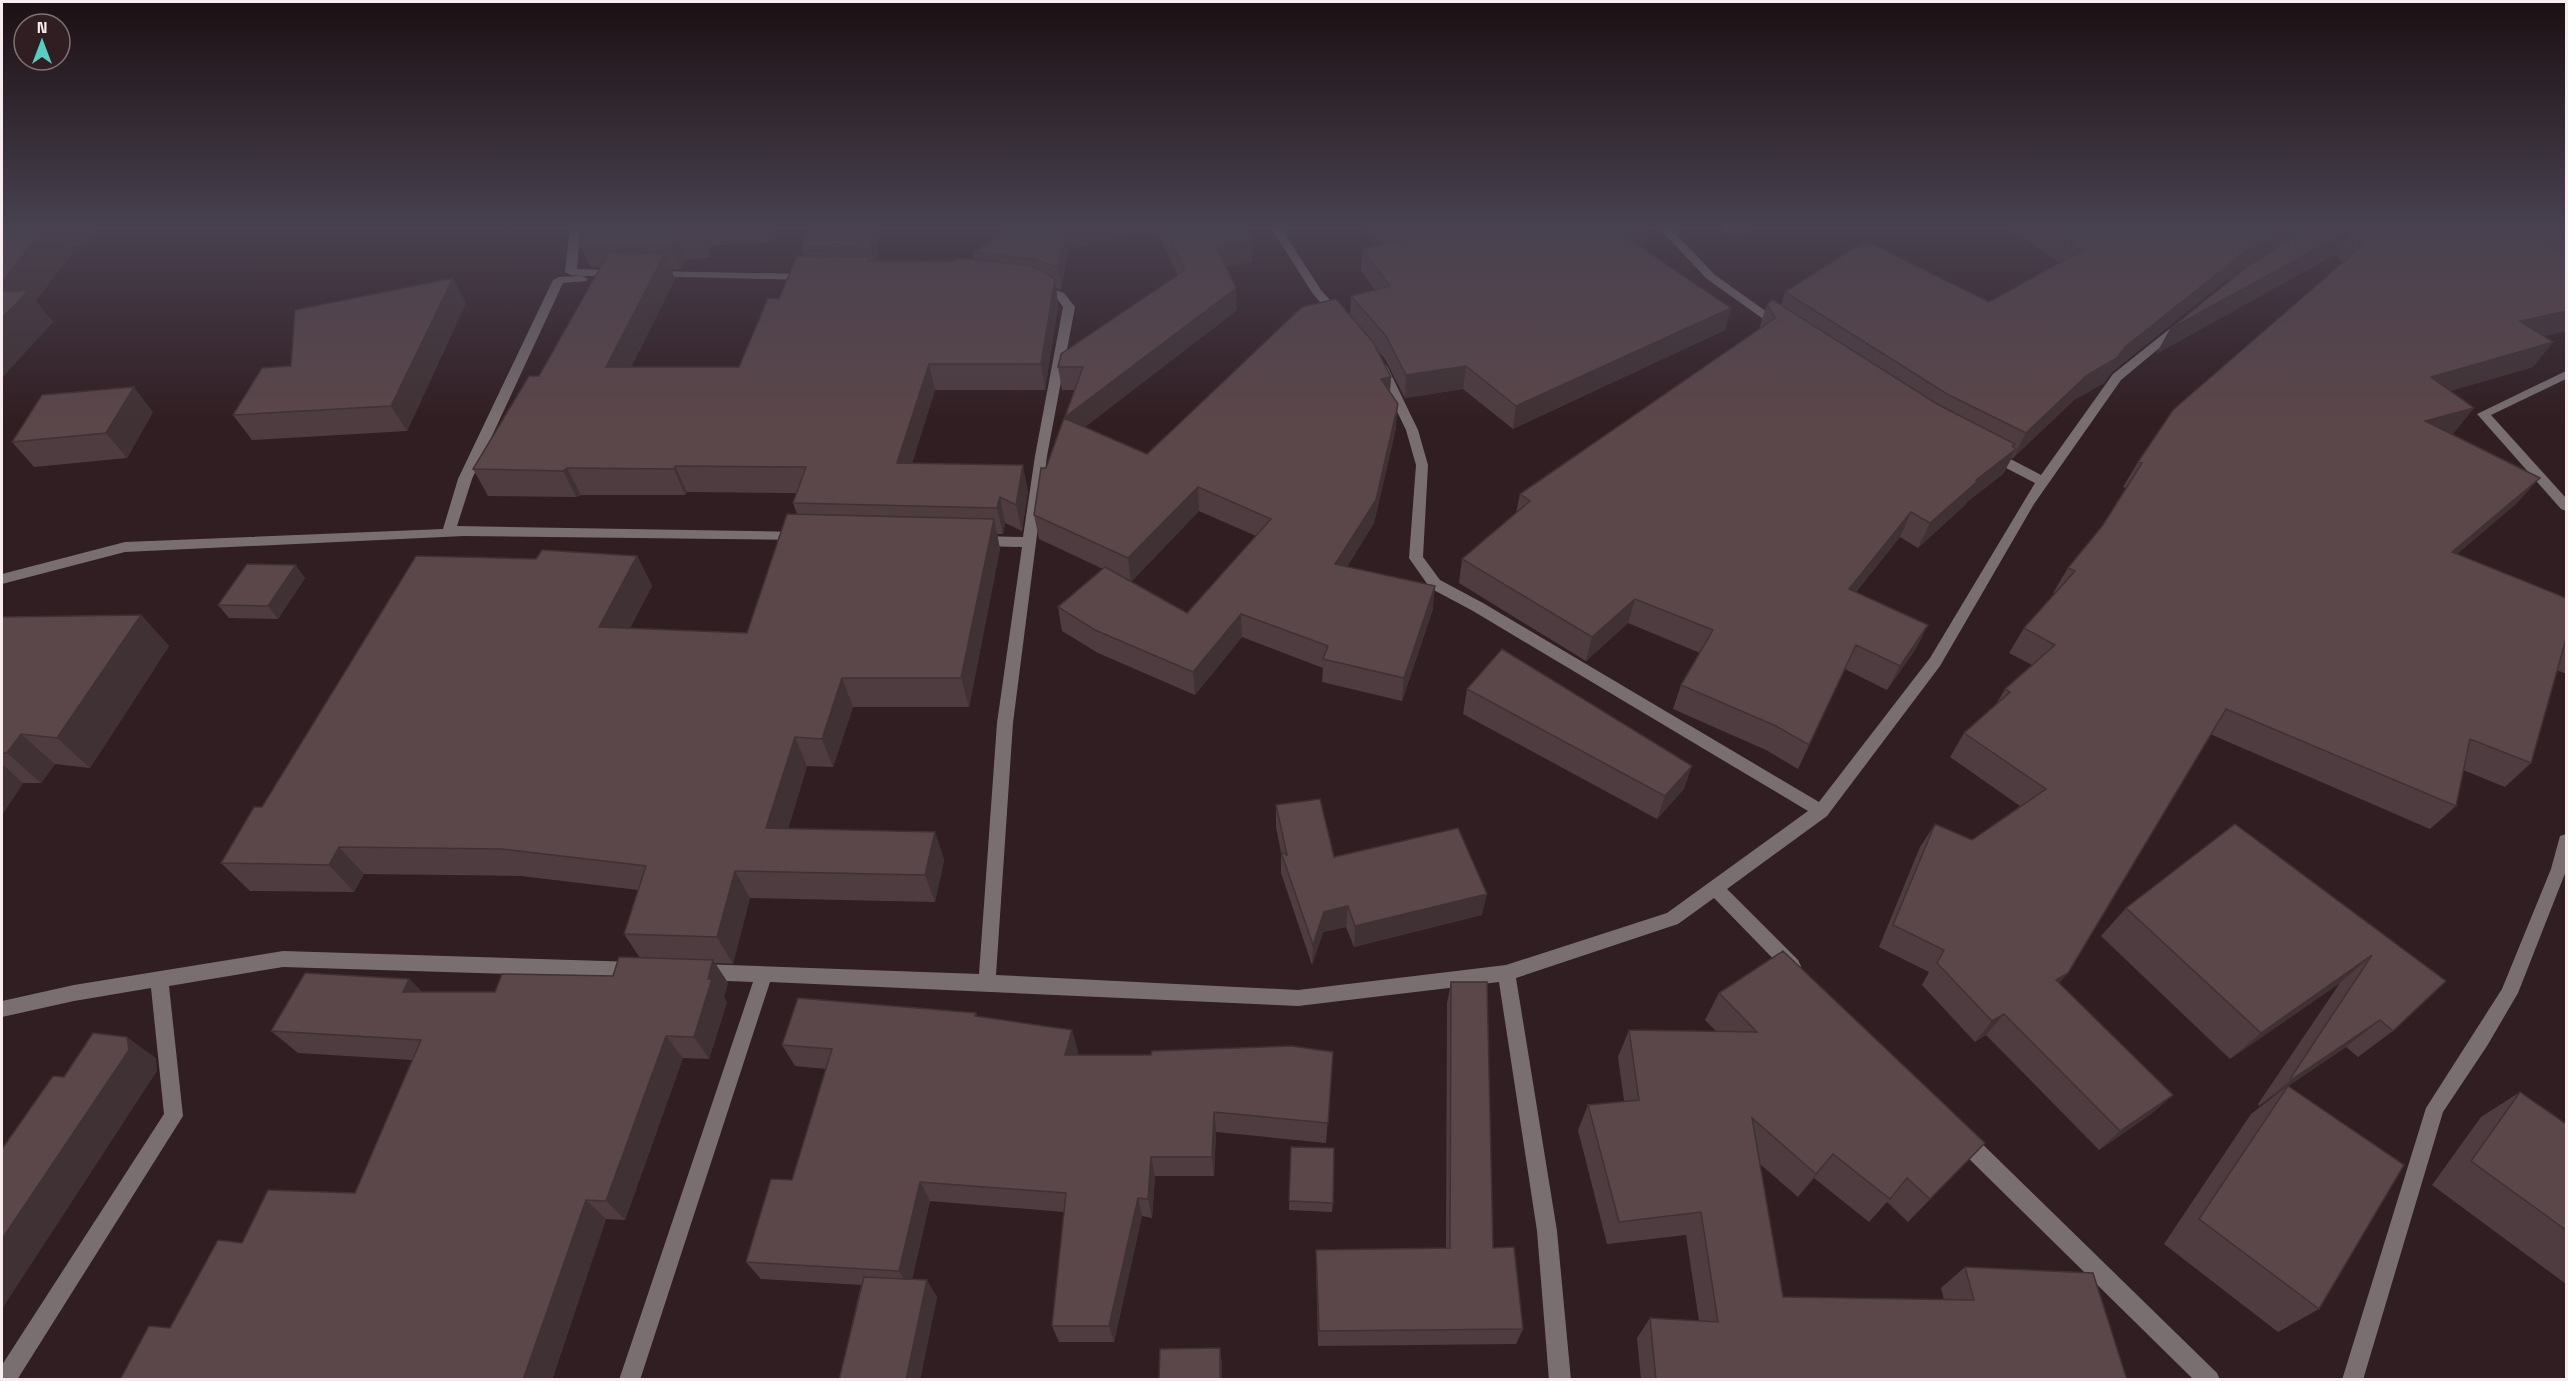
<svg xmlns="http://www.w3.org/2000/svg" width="2568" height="1381" font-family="'Space Grotesk',sans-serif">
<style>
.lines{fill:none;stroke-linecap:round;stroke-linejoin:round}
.minor{fill:#796f71;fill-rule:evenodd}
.wall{fill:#4e3c40;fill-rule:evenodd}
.shaded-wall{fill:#403134}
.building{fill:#5b464a;stroke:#403134;stroke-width:1.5}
</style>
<rect width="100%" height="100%" fill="#311e22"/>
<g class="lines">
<path class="minor" d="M570,228H580L577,269L616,270L622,273L616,276H582L588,279L586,281L563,283L472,479L457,526L800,532L805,534L807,537L805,540L464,536L125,552L2,584V574L125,542L443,529L458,479L553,280L559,277L582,276L571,275L565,272Z
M1271,228H1281L1321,290L1344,316L1342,318H1334L1313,294Z
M1659,228H1670L1715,275L1784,324V328H1776L1707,279Z
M652,271L808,274L814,277L808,280L648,276L646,274Z
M1038,285L1064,293L1075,307L1047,456L1013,723L996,975L1298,990L1506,965L1667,913L1808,811L1473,611L1430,588L1409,558L1416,465L1406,430L1376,368L1378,365H1386L1388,368L1418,430L1428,465L1423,557L1440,580L1483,603L1819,802L1930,658L2035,483L1985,457L1984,454L1985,451H1995L2041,475L2113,374L2177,323H2185L2187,325L2121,380L2034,504L1940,666L1827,816L1727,889L1798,960L1801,966L1798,972L1792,974L1786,972L1714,898L1678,924L1516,978L1557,1231L1571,1380H1549L1537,1231L1499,982L1298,1006L770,982L640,1380H619L753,982L702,980L696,978L693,972L696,966L702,964L979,974L997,723L1022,547L980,546L973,541L980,536L1023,537L1035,456L1063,307L1056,297L1034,290L1032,288Z
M2566,371V379L2491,415L2566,498V511L2561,509L2477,414Z
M2566,834V871L2518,993L2487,1046L2443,1112L2363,1380H2342L2426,1108L2502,989L2551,869L2560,836Z
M283,951L636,962L642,964L645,970L642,976L636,978L283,967L169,986L183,1116L17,1380H2V1365L164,1114L151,988L74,1001L2,1017V1001L74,985Z
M1963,1130L1970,1132L2217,1373L2220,1380H2194L1956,1146L1953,1139L1956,1132Z"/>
</g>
<path class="wall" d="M583,228H772L770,242L712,246L710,258L685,260L680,269H671L675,279L631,367H739L804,256L801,247L879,228L877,261L951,262L974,259L973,252L1011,228H1245L1252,239V262L1226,266L1237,310L1085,427L1147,454L1350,315L1351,296L1375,290L1361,271L1362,249L1382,244L1364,228H1649L1645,246L1642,248L1725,330L1513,429L1463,389L1405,398L1385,359L1378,351L1391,377L1390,392L1396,428L1374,523L1347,567L1433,609L1402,701L1322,682L1323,668L1242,637L1195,695L1098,653L1062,631L1058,607L1103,569L1039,539L1034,515L1046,468L1065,418L1075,390H1062L1058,367L1178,275L1155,229L1068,249L1061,290L1056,288L1058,306L1045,390H935L912,463L1028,491L1022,531L1005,523L1003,534H997L1000,549L969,707H853L833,767L807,766L788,829L935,832L944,860L935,902L750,898L733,964L715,963L728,983L724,997L727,1002L709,1059L683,1058L625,1220L606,1219L552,1380H120L170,1328L242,1243L355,1193L412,1060L298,1053L271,1031L409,979L422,992H495L613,976L640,958L624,934L638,890L521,876L364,874L354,892L250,891L221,863L262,807L536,559L637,556L652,586L630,628L747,633L797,514L793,503L797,493L687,492L685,495H581L576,497L488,496L473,469L539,376L601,267H590L580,244ZM1199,511L1256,536L1187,613L1131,582Z
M1716,228H1757L1738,239Z
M2009,228H2566V331L2544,336L2553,342L2533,367L2450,391L2454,433L2451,434L2517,503L2457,554L2566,598V674L2557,670L2531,763L2505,787L2463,770L2456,806L2430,829L2210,734L2068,973L2059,983L2173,1095L2151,1114L2099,1150L1986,1035L1975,1042L1922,985L1929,972L1879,947L1920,847L1935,824L1972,840L2020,806L1950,757L1964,733L1995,706L2005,689L2032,665L2009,653L2024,628L2055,593H2053L2068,568L2103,525L2126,488L2123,487L2138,462L2342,263L2336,254L2156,354L2244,270L2224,282L2112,372L2104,383L2074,400L2013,458H2012L2003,474L1967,502L1965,505L1918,548L1900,537L1856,592L1928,625L1915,650L1887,690L1845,669L1798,769L1766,750L1673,709L1681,685L1700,653L1628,623L1586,661L1459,583L1462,559L1516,513L1520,494L1759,329L1767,304L1781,305L1785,292L1989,302L2060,263Z
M466,303L407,431L252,440L233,415L291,366Z
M153,412L127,458L34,467L12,442Z
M305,578L278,619L229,618L218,605Z
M141,615L169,646L90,768L55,764L41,783H23L2,815V617Z
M1467,689L1684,789L1657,819L1463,714Z
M1276,805L1334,857L1482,915L1354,947L1346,927L1323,932L1312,965L1281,873V852L1276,827Z
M2235,824L2446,981L2393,1031L2358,1057L2346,1047L2288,1086L2319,1309L2278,1332L2164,1244L2251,1114L2282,1090L2259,1106L2258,1104L2340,983L2230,1059L2101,936L2126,908Z
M1451,982L1493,1248L1523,1329L1516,1344L1318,1346L1316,1267V1250L1446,1248L1447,1003Z
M1719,993L1985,1143L1908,1222L1887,1202L1869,1222L1814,1178L1798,1197L1760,1164L1783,1297L1944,1300L1941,1288L1965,1267L2127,1380H1641L1637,1338L1650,1318L1699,1321L1686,1235L1607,1244L1578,1130L1588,1105L1624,1101L1618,1057L1629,1030L1716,1031L1705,1020Z
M976,1013L977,1016L1078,1051L1077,1055H1151L1333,1052L1326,1143L1216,1132L1214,1176H1155L1152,1218L1142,1216L1114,1342H1059L1052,1326L1064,1212L930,1201L912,1279L937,1297L920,1380H839L861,1285L761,1279L746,1262L792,1180L826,1069L795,1066L782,1045Z
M2520,1092L2566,1124V1284L2432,1185L2481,1117Z
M1291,1147L1333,1203L1332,1212L1289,1210Z"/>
<path class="shaded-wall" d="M20,228H96L87,245L70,247L74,251L36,301L53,322L2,378V282Z
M703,228H706L712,246L710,258L702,235Z
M765,228H772L770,242Z
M871,228H879L876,273L870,248Z
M1065,228H1155V229L1068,249L1061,290L1058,267Z
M1641,228H1649L1645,246L1619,258L1624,236Z
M1741,228H1757L1738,239Z
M2286,228H2310L2224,282L2112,372L2104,383L2074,400L2013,458L2026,433L2087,375L2125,347L2238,257Z
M2352,229L2336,254L2156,354L2170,329Z
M676,237L685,260L680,269L671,246Z
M1252,239V262L1217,268L1216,246Z
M665,253L675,279L617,393L606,367Z
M453,278L466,303L407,431L391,406Z
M1055,279L1058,306L1045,390L1041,364Z
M1236,288L1237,310L1068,440L1065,417Z
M1731,308L1725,330L1513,429L1516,406Z
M2566,311V331L2500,345L2520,321Z
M2553,342L2533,367L2412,402L2431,377Z
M929,364L935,390L904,489L897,463Z
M1466,366L1463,389L1405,398L1406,375Z
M1391,377L1389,401L1381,379Z
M134,387L153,412L127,458L106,433Z
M1398,404L1396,428L1374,523L1334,587L1335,564Z
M2474,408L2454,433L2406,446L2425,421Z
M2015,444L2010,454L2016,449L2003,474L1967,502L1965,505L1918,548L1930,523Z
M1023,465L1028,491L1022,531L1016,505Z
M675,466L687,492L685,495L674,469Z
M567,468L581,495L576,497L563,471Z
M2540,478L2517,503L2430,577L2452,552Z
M1198,487L1199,511L1131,582L1128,558Z
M1000,497L1005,523L1003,534L997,508Z
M1911,512L1900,537L1838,613L1849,589Z
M994,519L1000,549L969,707L961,678Z
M637,556L652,586L615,657L599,627Z
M296,565L305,578L278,619L268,606Z
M1435,586L1433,609L1402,701L1404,678Z
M1635,599L1628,623L1586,661L1592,637Z
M1241,614L1242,637L1195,695L1193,672Z
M141,615L169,646L90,768L57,738Z
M1928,625L1915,650L1887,690L1900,666Z
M842,678L853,707L833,767L822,739Z
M21,734L55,764L41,783L7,753Z
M795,737L807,766L780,856L766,828Z
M2,764L23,783L2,815Z
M1692,766L1684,789L1657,819L1665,796Z
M935,832L944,860L935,902L925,875Z
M339,847L364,874L354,892L329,865Z
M735,871L750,898L733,964L717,937Z
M1487,894L1482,915L1354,947L1355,926Z
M1348,906L1346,927L1323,932L1312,965L1313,945L1324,912Z
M2372,955L2340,983L2230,1059L2261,1033Z
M713,960L728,983L724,997L727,1002L709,1059L694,1037Z
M2068,973L2049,994L2056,980Z
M409,979L432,1002L403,992Z
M2004,1014L1986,1035L1975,1042L1992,1021Z
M2380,1020L2346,1047L2259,1106L2291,1080Z
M1072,1030L1078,1051L1071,1077L1065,1055Z
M666,1036L683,1058L625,1220L606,1201Z
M127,1037L156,1058L157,1071L2,1309V1239Z
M2173,1095L2151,1114L2099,1150L2120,1131Z
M1214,1112L1216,1132L1214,1176L1212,1157Z
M1833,1154L1814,1178L1798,1197L1816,1174Z
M1151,1157L1155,1176L1152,1218L1148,1199Z
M920,1182L930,1201L910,1288L899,1271Z
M1138,1198L1142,1216L1114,1342L1109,1326Z
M586,1200L606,1219L552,1380H523Z
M927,1280L937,1297L920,1380H906Z
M1220,1348L1222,1363V1380H1220Z"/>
<path class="building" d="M2,228H44L2,282Z
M583,228H703L702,235L676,237L671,246L580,244Z
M809,228H871L870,248L801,247Z
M1011,228H1065L1058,267L1037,260L973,252Z
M1164,228H1245L1252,239L1216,246L1236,288L1065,417L1083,367H1058L1061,354L1185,270Z
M1390,228H1641L1624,236L1731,308L1516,406L1466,366L1406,375L1386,336L1351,296L1390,286L1362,249L1403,240Z
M2057,228H2286L2238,257L2125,347L2117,358L2087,375L2026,433L1947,394L1785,292L1866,241L1989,302L2083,250L2070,243L2076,240Z
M2308,228H2534L2566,256V311L2520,321L2553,342L2431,377L2474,408L2425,421L2540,478L2452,552L2566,598V639L2531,763L2470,739L2456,806L2226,709L2068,973L2056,980L2173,1095L2120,1131L2004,1014L1992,1021L1937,963L1944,950L1893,925L1935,824L1972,840L2046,789L1964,733L2010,692L2005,689L2055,645L2024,628L2075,571L2068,568L2103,525L2142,463L2138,462L2173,410L2363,245L2352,229L2170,329L2249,265Z
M2553,228H2566V240Z
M609,252L665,253L606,367H739L768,298L779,299L797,256L869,257L868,261L951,262L956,259H973L1031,266L1041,270L1055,279L1041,364H929L897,463L1023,465L1016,505L1000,497L997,508L793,503L806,467L675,466L674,469L567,468L563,471L473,469L529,376H539Z
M453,278L391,406L233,415L262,368L291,366L295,310Z
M2,291H28L2,318Z
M1336,299L1373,342L1391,377L1381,379L1398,404L1376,500L1335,564L1435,586L1404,678L1323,659L1328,646L1241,614L1193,672L1095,630L1058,607L1105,567L1187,613L1271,519L1198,487L1128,558L1034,515L1041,468H1046L1064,418L1147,454L1302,307Z
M1773,300L1937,404L2015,444L2012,446L2016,449L1976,480L1978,481L1930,523L1911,512L1849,589L1928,625L1900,666L1856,645L1809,745L1776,726L1681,685L1713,630L1635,599L1592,637L1462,559L1530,501L1520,494L1775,318L1767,304Z
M134,387L106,433L12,442L42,395Z
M787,514L994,519L961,678H842L822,739L795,737L766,828L935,832L925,875L735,871L717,937L624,934L646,866L501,849L339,847L329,865L221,863L254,807H262L416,556L536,559L542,550L637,556L599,627L747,633Z
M247,564L296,565L268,606L218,605Z
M141,615L57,738L21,734L7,753H2V617Z
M1502,649L1692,766L1665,796L1467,689Z
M1320,799L1334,857L1458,828L1487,894L1355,926L1348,906L1324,912L1313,945L1281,852L1287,855L1276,805Z
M2235,824L2446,981L2393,1031L2380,1020L2291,1080L2290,1079L2372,955L2261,1033L2126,908Z
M1783,951L1985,1143L1930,1199L1907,1178L1890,1199L1833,1154L1816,1174L1752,1118L1783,1297L1974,1300L1965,1267L2093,1273L2127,1380H1656L1650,1318L1718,1322L1701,1212L1619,1222L1588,1105L1639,1100L1629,1030L1757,1032L1719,993Z
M619,957L713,960L708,979H712L694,1037L666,1036L606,1201L586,1200L523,1380H120L149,1326L170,1328L218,1240L242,1243L268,1190L355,1193L421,1040L271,1031L305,973L409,979L403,992H495L502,974L613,976Z
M1451,982H1487L1493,1248L1514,1247L1523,1329L1319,1331L1316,1250L1450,1248Z
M798,998L976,1013L975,1016L1072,1030L1065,1055H1151L1152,1051L1292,1046L1333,1052L1328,1123L1214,1112L1212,1157H1151L1148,1199L1138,1198L1109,1326H1052L1066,1193L920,1182L899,1271L746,1262L771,1179L792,1180L832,1049L782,1045Z
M93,1033L127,1037L129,1050L2,1239V1149L53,1076L64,1077Z
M2288,1086L2404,1165L2319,1309L2199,1219Z
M2520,1092L2566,1124V1230L2471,1161Z
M1291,1147L1334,1148L1333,1203L1289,1201Z
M864,1277L927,1280L906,1380H839Z
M1220,1348V1380H1159L1160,1349Z"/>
<linearGradient id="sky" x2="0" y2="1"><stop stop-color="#1b1013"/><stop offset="0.54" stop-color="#48414f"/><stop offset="1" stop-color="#48414f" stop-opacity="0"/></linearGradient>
<rect width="2568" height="421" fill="url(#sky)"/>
<rect width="2568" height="1381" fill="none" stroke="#f9ecee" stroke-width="6"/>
<g transform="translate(42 42)"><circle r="28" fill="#311e22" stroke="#817074" stroke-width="1.5"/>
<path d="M0-4.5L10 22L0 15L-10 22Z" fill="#57cec2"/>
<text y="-9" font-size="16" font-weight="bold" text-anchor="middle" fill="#f9ecee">N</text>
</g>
</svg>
